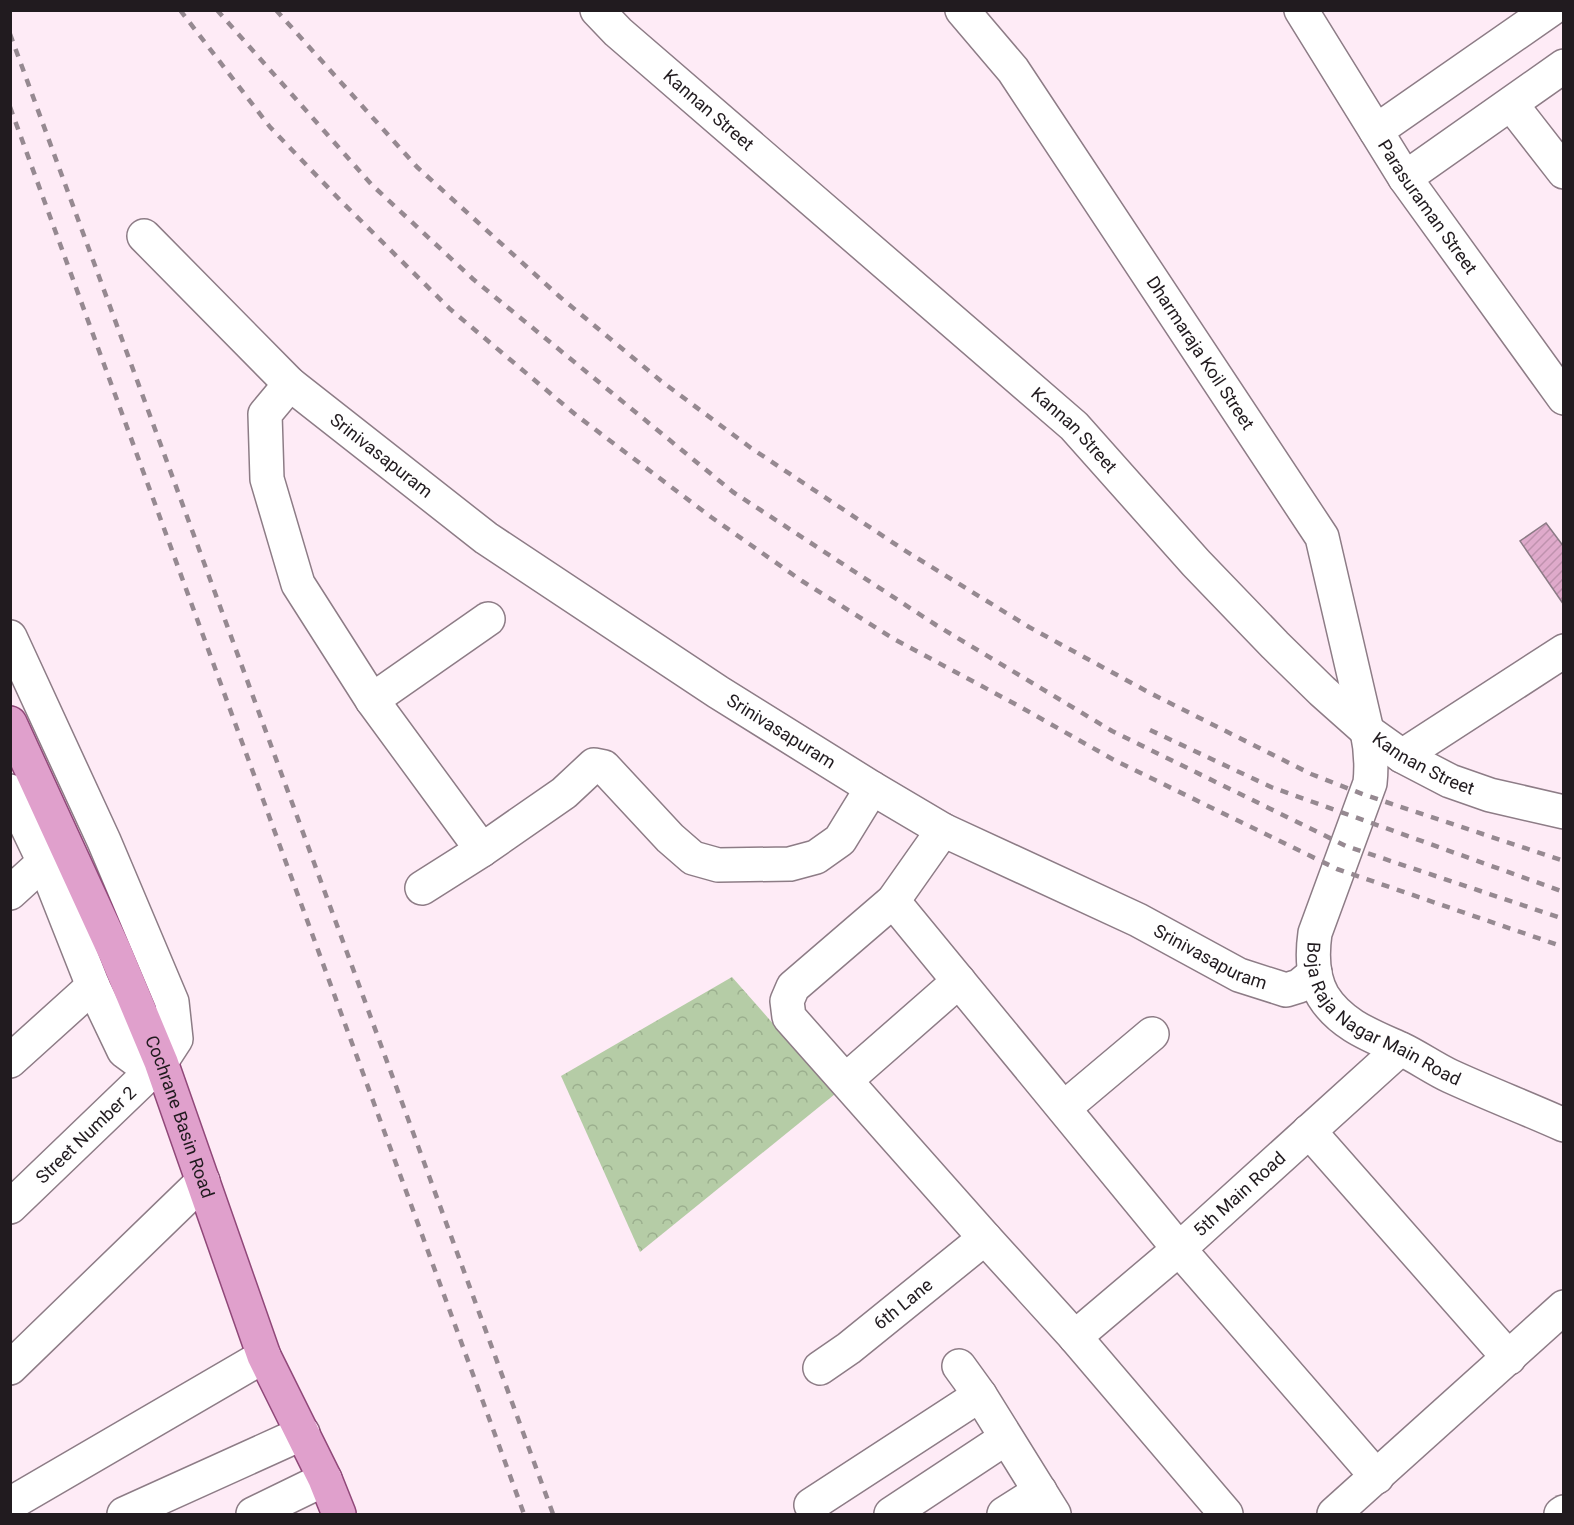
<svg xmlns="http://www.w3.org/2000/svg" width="1574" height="1525" font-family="Roboto,sans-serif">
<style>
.park{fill:url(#park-crowns)}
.building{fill:url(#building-hatch);stroke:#8c7b86;stroke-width:1.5}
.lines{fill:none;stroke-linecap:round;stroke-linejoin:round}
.minor-casing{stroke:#8d7c86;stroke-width:36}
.major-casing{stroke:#904879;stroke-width:36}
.minor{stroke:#fff;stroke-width:33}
.major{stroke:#e0a0cc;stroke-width:33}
.rail{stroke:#968991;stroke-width:4.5;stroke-dasharray:8 8;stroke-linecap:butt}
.labels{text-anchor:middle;stroke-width:5;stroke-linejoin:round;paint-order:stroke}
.street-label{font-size:18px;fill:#211b1f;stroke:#fefefe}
</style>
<defs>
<pattern id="park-crowns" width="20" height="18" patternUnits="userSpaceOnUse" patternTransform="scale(1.5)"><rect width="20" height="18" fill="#b5cca6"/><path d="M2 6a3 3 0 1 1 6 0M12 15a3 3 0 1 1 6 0" fill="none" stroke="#9baf8e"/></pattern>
<pattern id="building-hatch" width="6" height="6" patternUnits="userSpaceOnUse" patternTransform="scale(1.5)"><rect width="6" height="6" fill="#dfaacb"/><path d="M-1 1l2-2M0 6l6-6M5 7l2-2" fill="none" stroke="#bf92ae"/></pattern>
</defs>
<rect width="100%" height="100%" fill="#feebf6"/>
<path class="park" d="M732,977L835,1094L640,1252L561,1076Z"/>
<path class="building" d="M1546,523L1564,547V605L1520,541Z"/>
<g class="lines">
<defs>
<g id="minor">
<path id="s1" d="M597,10L618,32L1074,426L1196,563L1275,645L1322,691L1367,731L1402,756L1450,781L1490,795L1564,812"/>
<path id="s2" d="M962,10L1013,70L1322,537L1367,731C1371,749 1372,764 1370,783L1315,933C1312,954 1312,977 1323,996C1341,1025 1372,1036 1401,1049C1418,1057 1433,1068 1450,1076C1487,1093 1526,1108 1564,1125"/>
<path id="s3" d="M1301,10L1405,178L1564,398"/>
<path d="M1511,104L1564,172"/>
<path d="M1376,131L1550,10"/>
<path d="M1405,178L1564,66"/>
<path id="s4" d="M144,236L290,384L486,538L718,692L872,788L943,830L1138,920L1239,975L1286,990L1299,986L1315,973"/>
<path d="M290,384L265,414L267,479L298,584L372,700L482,850"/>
<path d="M10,637L104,841L172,1002L176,1039L161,1062L10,1207"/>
<path d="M372,700L488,619"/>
<path d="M1402,756L1564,651"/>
<path d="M10,791L44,862L93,986L124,1051L139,1062H161"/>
<path d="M943,830L893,901L793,987L787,1001L789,1017L985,1238L1075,1337L1226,1514"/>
<path d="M422,888L482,850L564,793L594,765L604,767L670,838L693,858L718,865L790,864L816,857L840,840L872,788"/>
<path d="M10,893L44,862"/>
<path d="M893,901L1179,1249L1377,1477"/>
<path d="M10,1061L93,986"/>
<path d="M846,1080L959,981"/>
<path d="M1064,1108L1152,1034"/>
<path d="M1309,1131L1509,1358"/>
<path id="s5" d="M1075,1337L1179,1249L1400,1049"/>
<path d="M959,1366L980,1395L1054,1514"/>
<path d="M10,1368L203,1181"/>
<path id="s6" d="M820,1368L849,1348L985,1238"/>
<path d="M10,1504L264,1356"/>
<path d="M811,1505L980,1395"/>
<path d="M124,1514L303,1433"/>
<path d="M253,1514L325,1479"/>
<path d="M891,1514L1006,1438"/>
<path d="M1004,1514L1040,1491"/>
<path d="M1334,1514L1564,1307"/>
<path d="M1561,1514L1564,1512"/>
</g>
<g id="major">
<path id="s7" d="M10,723L115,952L161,1062L264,1356L325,1479L339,1514"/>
</g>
</defs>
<use href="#minor" class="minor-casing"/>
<use href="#major" class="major-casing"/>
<use href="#minor" class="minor"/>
<use href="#major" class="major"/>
<path class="rail" d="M180,10L270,127L340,200L450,309L576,415L711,517L802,581L894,639L1017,705L1114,760L1337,869L1564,947
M217,10L372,185L473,279L733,492L936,625L1112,731L1346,846L1564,919
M276,10L417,167L560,297L661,381L751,448L904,550L1029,627L1150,693L1311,774L1365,795L1564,861
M10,34L553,1514
M10,107L524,1514
M1150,730L1271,787L1564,892"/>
</g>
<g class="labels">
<g class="street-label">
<text dy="6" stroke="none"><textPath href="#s1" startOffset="150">Kannan Street</textPath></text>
<text dy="6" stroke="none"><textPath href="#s3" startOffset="234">Parasuraman Street</textPath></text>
<text dy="6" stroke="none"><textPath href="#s2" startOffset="418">Dharmaraja Koil Street</textPath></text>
<text dy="6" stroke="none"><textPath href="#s1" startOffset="636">Kannan Street</textPath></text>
<text dy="6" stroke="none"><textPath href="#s4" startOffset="324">Srinivasapuram</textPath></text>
<text dy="6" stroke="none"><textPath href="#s4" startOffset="810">Srinivasapuram</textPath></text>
<text dy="6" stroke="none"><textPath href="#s1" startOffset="1122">Kannan Street</textPath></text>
<text dy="6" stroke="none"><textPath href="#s4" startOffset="1296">Srinivasapuram</textPath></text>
<text dy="6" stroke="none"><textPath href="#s2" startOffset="1168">Boja Raja Nagar Main Road</textPath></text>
<text dy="6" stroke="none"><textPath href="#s7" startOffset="429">Cochrane Basin Road</textPath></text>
<text transform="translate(86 1135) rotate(-44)" y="6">Street Number 2</text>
<text dy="6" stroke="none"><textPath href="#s5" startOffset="218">5th Main Road</textPath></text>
<text dy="6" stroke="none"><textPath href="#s6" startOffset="105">6th Lane</textPath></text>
</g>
</g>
<rect width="1574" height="1525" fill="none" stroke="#211b1f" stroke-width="24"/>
</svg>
